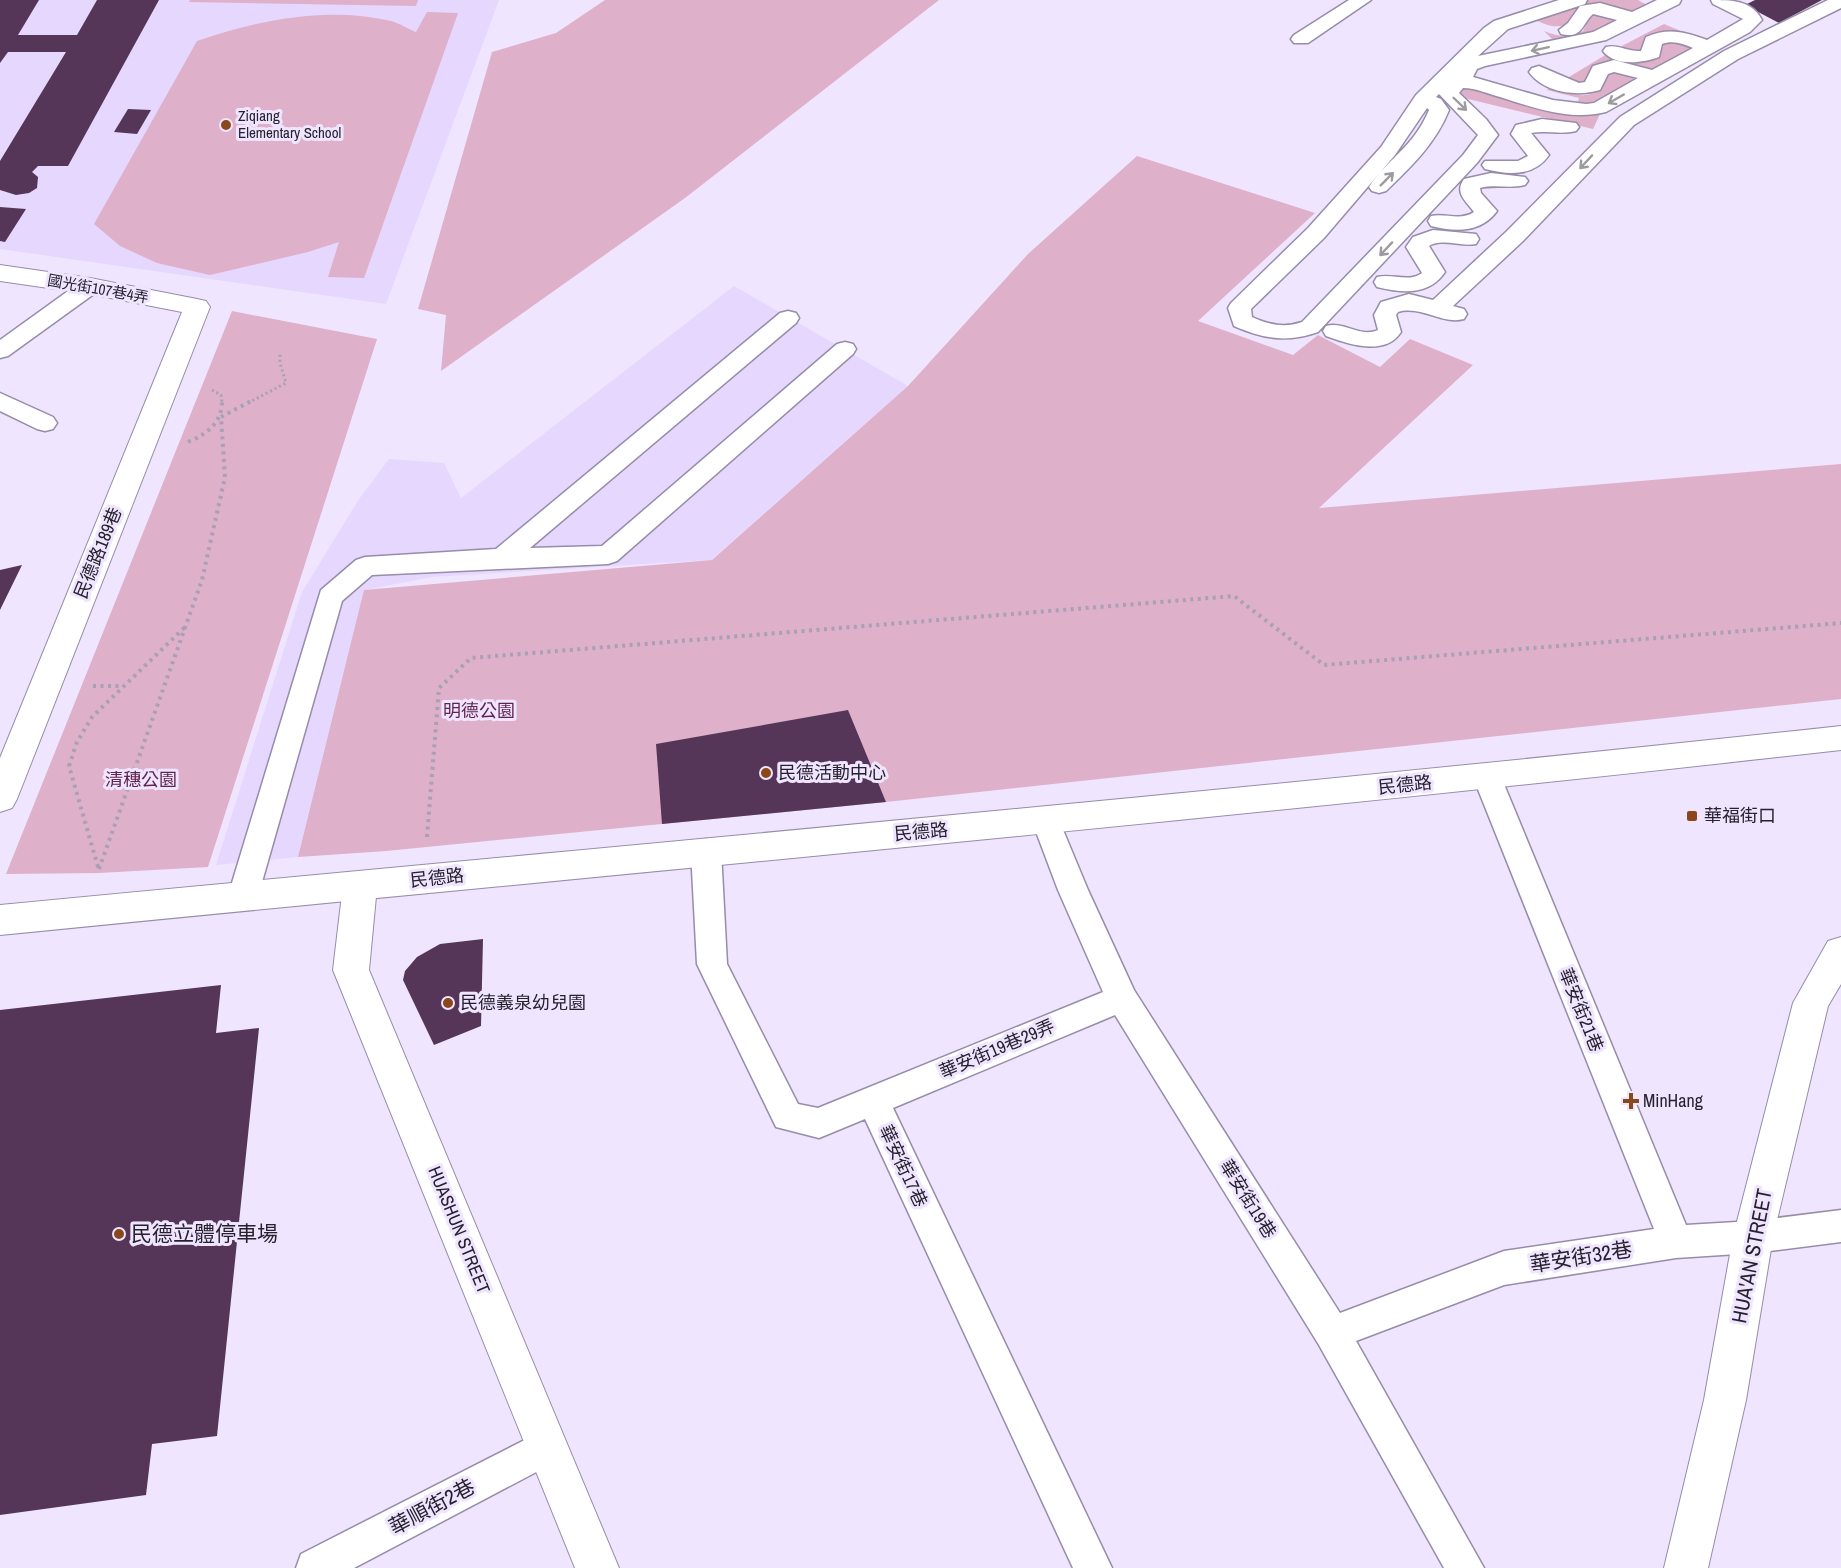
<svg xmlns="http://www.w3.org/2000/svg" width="1841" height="1568" font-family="'Archivo Narrow','Noto Sans TC',sans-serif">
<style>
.built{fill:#e6d7fe}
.green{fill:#dfb0c9}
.building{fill:#553658}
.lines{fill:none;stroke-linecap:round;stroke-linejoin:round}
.lane-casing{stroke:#978ca9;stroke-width:3}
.street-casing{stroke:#978ca9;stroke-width:2}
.secondary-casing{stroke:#978ca9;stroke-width:2}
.path-far1{stroke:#a8a0b5;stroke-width:3;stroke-dasharray:2 3;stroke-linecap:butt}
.path{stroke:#a8a0b5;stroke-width:4;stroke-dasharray:3 4.5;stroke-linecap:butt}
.lane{fill:#fff;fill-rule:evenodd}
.street{fill:#fff;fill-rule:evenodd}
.secondary{fill:#fff;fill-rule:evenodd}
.oneway{stroke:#9d9ba0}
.poi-dot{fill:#8b471a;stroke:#efe5ff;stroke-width:2}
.labels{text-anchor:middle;stroke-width:6;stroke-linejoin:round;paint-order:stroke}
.far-poi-label{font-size:15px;fill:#26212d;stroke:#efe5ff;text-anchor:start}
.far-street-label{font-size:15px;fill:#26212d;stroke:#efe5ff}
.street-label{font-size:18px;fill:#26212d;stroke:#efe5ff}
.park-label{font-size:18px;fill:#602549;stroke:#efe5ff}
.poi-label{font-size:18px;fill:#26212d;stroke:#efe5ff;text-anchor:start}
.near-poi-label{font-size:21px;fill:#26212d;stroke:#efe5ff;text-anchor:start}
.near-street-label{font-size:21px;fill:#26212d;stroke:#efe5ff}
</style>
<rect width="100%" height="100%" fill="#efe5ff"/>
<path class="built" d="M0,0H499L386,304L0,249Z
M734,286L908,386L711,560L432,577L365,590L298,857L216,865L302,592L359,499L389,459L444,463L461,498Z"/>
<path class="green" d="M190,0H418L416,6L189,2Z
M605,0H939L685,198L441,371L446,315L418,309L492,52L556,33Z
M1588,0H1638L1647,5L1638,13L1579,8L1575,12L1573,22C1557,30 1547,26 1532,18Z
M427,12L458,13L364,278L328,277L339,242L308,252L210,275L157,263L120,246L94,224L197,41C258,20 327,6 391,21C399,23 408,29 416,32Z
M1598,14L1616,21L1604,29L1554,41L1544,31C1558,37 1569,38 1583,31L1591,15Z
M1664,24L1690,35L1672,32L1648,35L1644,39L1643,50L1637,53L1618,48Z
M1678,41L1690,46V50C1681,56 1669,67 1658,70C1639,75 1622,56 1594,66L1584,83L1579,84L1564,80L1607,54C1625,60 1642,67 1659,55L1662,43Z
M1611,71L1630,74L1635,79L1634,84L1593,107H1576L1579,98L1547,90L1551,87C1563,92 1590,102 1599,88C1602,84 1603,78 1604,74Z
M1472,86C1505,96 1569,121 1600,114L1593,129L1464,98L1458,94L1460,87Z
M1137,156L1315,213L1198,321L1293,355L1318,335L1380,367L1410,339L1473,365L1319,508L1841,464V699L886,802L386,851L298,857L364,590L712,560L908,386L1028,254Z
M232,311L377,339L208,867L99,873L6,874Z"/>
<path class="building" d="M0,0H39L18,35H77L97,0H159L68,166H38L32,172L38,177L37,188L29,193L16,195L0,190V161L66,52H8L0,63Z
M1755,0H1822L1779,23L1745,5Z
M128,109L151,110L137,134L114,132Z
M0,207L26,209L5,242L0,241Z
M22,565L0,610V570Z
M848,710L886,802L662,824L656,744Z
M483,939L481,1026L434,1045L403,980L405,971L417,957L440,944Z
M221,985L216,1033L259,1028L217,1436L152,1444L146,1495L0,1515V1010Z"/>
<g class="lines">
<defs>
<path id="lane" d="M1349,0H1371L1308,43H1294L1291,39L1294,35Z
M1559,0H1587L1585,4L1508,29L1478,56L1593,32L1617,20L1593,14C1581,25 1583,39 1561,34L1559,30L1568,23L1580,6L1600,3L1632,12L1657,0H1681L1679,4L1606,40L1485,66L1477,69L1473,77L1553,100L1586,104L1594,103L1638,78L1614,72L1608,74L1600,90C1578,97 1544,93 1529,72L1532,68L1539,66L1579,83L1585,82L1593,66L1614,60L1652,70L1693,48C1683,44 1673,40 1662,44L1659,57C1643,63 1615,67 1603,51L1606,47C1618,44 1628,52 1641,51L1646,37C1668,27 1686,32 1707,40L1743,19L1713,4L1711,0C1731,0 1752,0 1762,20L1750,32L1606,112C1571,121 1534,108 1500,97C1488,94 1476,88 1463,88L1459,93L1486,119L1498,135L1477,163L1318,332C1287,343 1264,339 1234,326L1228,308L1231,303L1308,228L1381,147L1416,95L1484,28L1494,21ZM1439,94L1478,135L1463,155L1302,322C1284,328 1270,325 1252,317L1251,309L1324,238L1395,155L1427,108L1429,110C1413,148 1389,157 1369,187L1372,191L1379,193L1386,191C1411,167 1436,143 1449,110L1441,99L1436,97Z
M1828,0H1841V8L1738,59L1634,125L1523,241L1453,306L1464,309L1467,314L1464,319C1442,325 1421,305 1398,312L1396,315L1401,332C1385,357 1348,344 1326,336L1323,331L1326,326C1344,321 1360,338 1378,330L1374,315L1381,302L1409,294L1433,300L1507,231L1620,117L1724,51Z
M1542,119L1576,123L1579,127L1576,131C1561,135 1546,130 1531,133L1549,155C1534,177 1508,175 1485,169L1482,165L1485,161H1518L1528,156L1511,134L1516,125Z
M1491,173L1525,177L1528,181L1525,185C1510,189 1495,184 1480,188L1481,193L1497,211C1481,233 1456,232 1431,226L1428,221L1431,216C1446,213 1461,221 1474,212C1466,201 1454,193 1464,179Z
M1433,230L1476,234L1479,239L1476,244C1460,247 1442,238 1429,246L1445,272C1429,296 1402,293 1377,287L1374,282L1377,277C1393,273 1408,283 1422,273L1406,247L1413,237Z
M90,279L98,281L101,286L98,291L8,356L0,358V340L82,281Z
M788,311L796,313L799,318L796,323L530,548L602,546L837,344L845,342L853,344L856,349L853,354L617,561L608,564L372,575L342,601L258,896L254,905L243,908L232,905L228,896L321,590L356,560L365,557L496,549L780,313Z
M0,393L53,417L57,423L53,429L45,431L37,429L0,411Z
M1487,766L1497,769L1501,777L1686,1225L1753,1221L1841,1210V1242L1753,1253L1676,1258L1504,1285L1356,1341L1484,1568H1444L1319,1345L1115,1015L893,1108L1112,1568H1073L865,1119L819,1138L776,1127L697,964L691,851L696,843L706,839L716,843L721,851L727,964L798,1104L818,1108L1103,992L1058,890L1032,821L1036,813L1046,809L1056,813L1088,890L1134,990L1340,1313L1504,1251L1654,1229L1473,777L1477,769Z
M548,1428L561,1433L566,1446L561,1459L354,1568H296L301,1554Z"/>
<path id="street" d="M0,265L90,278L197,299L206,301L210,307L17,799L12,808L0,812V758L182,312L90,294L0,281Z
M360,872L372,876L377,886L369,970L619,1568H575L333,970L343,886L348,876Z
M1841,937V984L1828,1006L1773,1237L1746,1400L1708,1568H1664L1704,1400L1733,1237L1793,1003L1828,941Z"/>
<path id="secondary" d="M1841,726V750C1228,819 614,874 0,935V905C614,846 1228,792 1841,726Z"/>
</defs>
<use href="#lane" class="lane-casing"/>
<use href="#street" class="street-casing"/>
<use href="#secondary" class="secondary-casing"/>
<path class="path-far1" d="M212,390L221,395L222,403
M248,403L286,383L280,363V352"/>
<path class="path" d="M188,442C207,434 222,423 222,401
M93,686H122
M427,837L439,688L471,658L1234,596L1324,665L1841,623
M98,867L69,766L77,742L92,717L185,627
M99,869L202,580L225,477L221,417L251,401"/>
<use href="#lane" class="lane"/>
<use href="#street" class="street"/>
<use href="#secondary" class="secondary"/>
</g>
<defs><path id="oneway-shaft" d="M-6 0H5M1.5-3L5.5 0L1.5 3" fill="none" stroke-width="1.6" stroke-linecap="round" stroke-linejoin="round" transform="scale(1.5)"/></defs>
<g class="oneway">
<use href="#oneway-shaft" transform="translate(1540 49) rotate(168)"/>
<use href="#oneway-shaft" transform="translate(1616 99) rotate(150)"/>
<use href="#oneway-shaft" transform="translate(1460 104) rotate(44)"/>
<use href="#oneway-shaft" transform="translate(1586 162) rotate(133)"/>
<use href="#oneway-shaft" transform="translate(1387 179) rotate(-45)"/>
<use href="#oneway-shaft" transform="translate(1386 249) rotate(133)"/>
</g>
<g class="poi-dot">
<circle cx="226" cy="125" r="6"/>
<circle cx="766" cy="773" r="6"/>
<rect x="1686" y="810" width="12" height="12" rx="3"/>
<circle cx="448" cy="1003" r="6"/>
<path d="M1628 1092h6v6h6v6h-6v6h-6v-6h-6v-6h6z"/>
<circle cx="119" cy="1234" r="6"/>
</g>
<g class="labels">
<g class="far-poi-label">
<text x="238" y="121">Ziqiang<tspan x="238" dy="17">Elementary School</tspan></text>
</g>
<g class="far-street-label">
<text transform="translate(98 289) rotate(10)" y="5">國光街107巷4弄</text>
</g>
<g class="street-label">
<text transform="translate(98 553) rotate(-68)" y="6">民德路189巷</text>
<text transform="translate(1405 785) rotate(-6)" y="6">民德路</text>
<text transform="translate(921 832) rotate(-5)" y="6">民德路</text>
<text transform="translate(437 878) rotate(-6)" y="6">民德路</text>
<text transform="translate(1581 1010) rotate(68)" y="6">華安街21巷</text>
<text transform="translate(997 1049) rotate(-23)" y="6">華安街19巷29弄</text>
<text transform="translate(903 1166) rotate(65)" y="6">華安街17巷</text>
<text transform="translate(1248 1199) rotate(58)" y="6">華安街19巷</text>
<text transform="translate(459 1230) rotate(68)" y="6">HUASHUN STREET</text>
</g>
<g class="park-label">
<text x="479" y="717">明德公園</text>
<text x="141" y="786">清穗公園</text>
</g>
<g class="poi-label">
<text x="778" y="779">民德活動中心</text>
<text x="1704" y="822">華福街口</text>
<text x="460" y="1009">民德義泉幼兒園</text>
<text x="1643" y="1107">MinHang</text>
</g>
<g class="near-poi-label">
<text x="131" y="1241">民德立體停車場</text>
</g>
<g class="near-street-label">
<text transform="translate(1752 1256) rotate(-79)" y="7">HUA'AN STREET</text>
<text transform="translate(1581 1257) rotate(-9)" y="7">華安街32巷</text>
<text transform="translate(432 1507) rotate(-28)" y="7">華順街2巷</text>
</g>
</g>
</svg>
